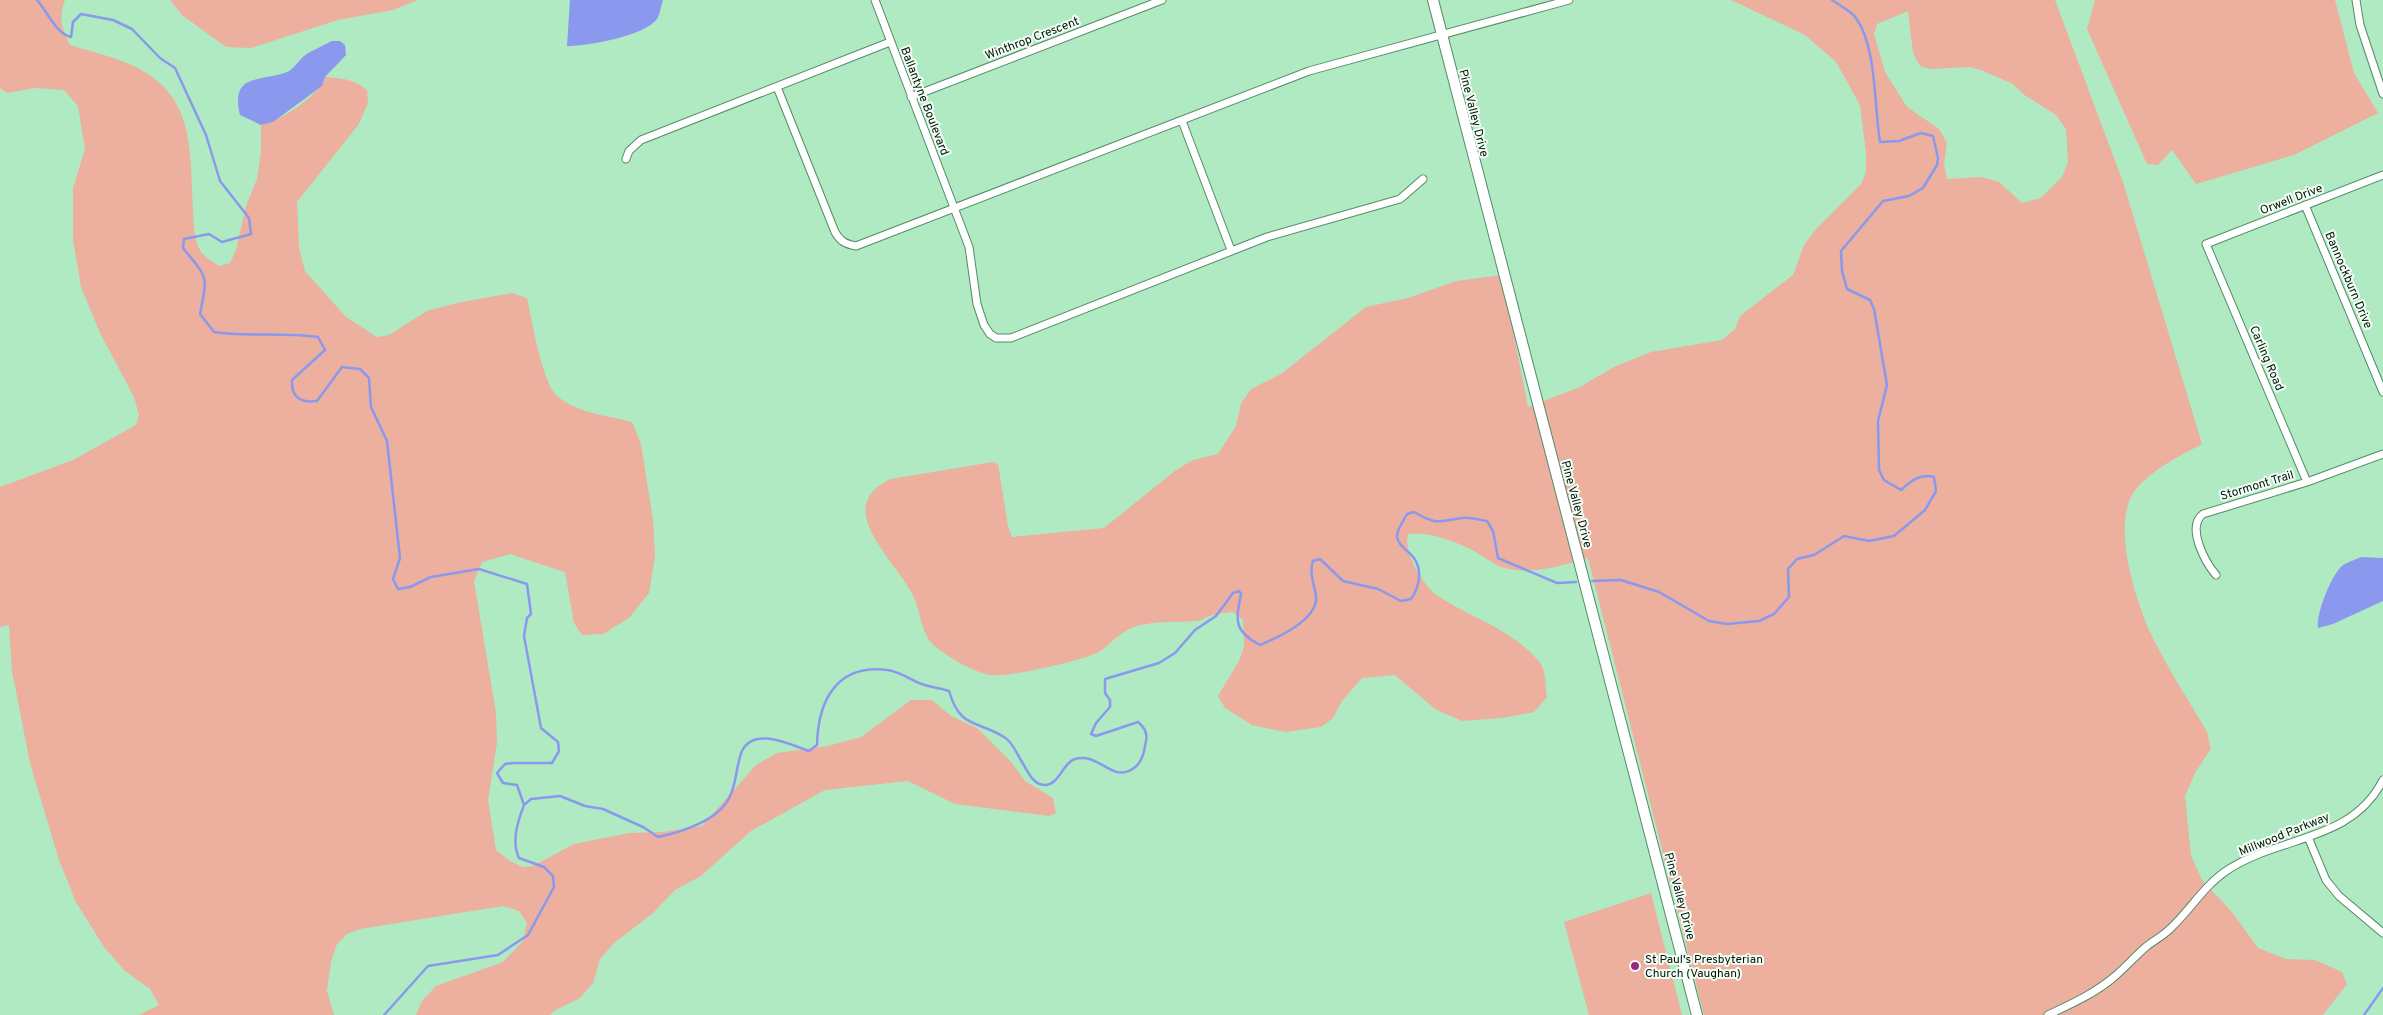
<svg xmlns="http://www.w3.org/2000/svg" width="2383" height="1015" font-family="Overpass,sans-serif">
<style>
.green{fill:#edaf9e;fill-rule:evenodd}
.water{fill:#8a99ee}
.lines{fill:none;stroke-linecap:round;stroke-linejoin:round}
.stream{stroke:#8a99ee;stroke-width:2.5}
.street-casing{stroke:#538b68;stroke-width:9}
.secondary-casing{stroke:#538b68;stroke-width:12}
.street{stroke:#fff;stroke-width:7}
.secondary{stroke:#fff;stroke-width:10}
.poi-dot{fill:#992886;stroke:#f3fef6;stroke-width:2}
.labels{text-anchor:middle;stroke-width:4;stroke-linejoin:round;paint-order:stroke}
.street-label{font-size:12px;fill:#001206;stroke:#f3fef6}
.poi-label{font-size:12px;fill:#001206;stroke:#f3fef6;text-anchor:start}
</style>
<rect width="100%" height="100%" fill="#afeac3"/>
<path class="green" d="M0,0H65C58,17 62,29 70,45C96,53 125,59 148,74C195,104 190,158 193,208C194,223 193,239 201,252C205,258 214,262 219,266L230,263L236,250L246,206L257,179L261,151V125C280,121 319,96 325,77C342,78 353,79 367,90L368,103L359,124L297,202L299,248L305,271L346,317L377,337L389,335L427,311L457,303L512,293L527,298C532,320 542,384 558,397C578,413 608,416 632,422L641,444L653,520L655,556L649,593L629,618L603,634L582,635L574,623L565,572L510,554L482,562L474,581L496,713L497,743L488,800L496,850L510,861L523,867L533,866L574,844L629,833L663,832L702,826L756,765L777,753L828,746L861,737L911,700H932L951,716L977,728L1012,763L1025,781L1053,798L1056,813L1049,816L955,804L908,781L825,790L751,831L701,876L675,890L652,914L614,943L600,959L593,983L580,998L554,1011L550,1015H416L422,1001L436,986L503,962L523,941L527,923L519,911L503,906L360,929L347,934L337,944L331,961L327,991L334,1015H139L159,1005L150,989L125,971L104,947L76,902L59,860L30,763L12,671L9,625L0,627V487L73,460L136,425L139,415L134,397L100,333L81,287L73,240V188L85,149L78,106L64,90L34,88L7,93L0,88Z
M170,0H418L393,10L338,20L251,48L226,47L182,15Z
M1731,0H2055L2123,182L2202,444C2178,457 2154,468 2136,489C2110,521 2135,598 2150,632C2166,666 2188,699 2207,732L2211,749L2196,771L2185,796L2191,856L2202,880L2232,912L2258,948L2286,959L2315,960L2342,972L2347,984L2323,1015H1704L1588,558C1559,566 1531,576 1501,567C1492,563 1483,556 1474,551C1454,541 1430,531 1408,534C1403,551 1423,587 1438,596C1472,619 1513,629 1540,663C1546,670 1545,687 1547,697L1534,712L1502,718L1462,721L1435,709L1395,675L1362,678L1342,701L1333,718L1321,727L1285,732L1252,725L1225,708L1218,696L1239,661L1244,647L1243,620L1233,612C1225,613 1215,613 1207,617C1204,618 1201,621 1197,621C1176,623 1155,620 1134,627C1116,634 1110,646 1097,653C1080,661 1007,678 990,675C972,671 951,659 936,647C921,635 922,617 915,600C902,565 827,508 891,479L993,462L998,464L1008,526L1012,537L1104,528L1176,470L1193,460L1218,454L1236,426L1241,404L1251,389L1281,374L1366,307L1408,298L1456,281L1502,275L1528,407L1580,387L1614,367L1651,352L1722,340L1735,329L1740,316L1793,275L1804,245L1816,229L1861,184L1866,172V153L1860,105L1836,62L1805,35ZM1908,11L1913,53L1920,66L1930,69L1970,67L1981,70L2013,84L2023,94L2056,115L2066,129L2068,162L2062,177L2041,198L2022,203L1999,182L1981,177L1947,179L1944,164L1947,143L1939,129L1907,107L1885,72L1874,34L1877,24Z
M2095,0H2335L2354,73L2378,113L2294,155L2196,184L2172,150L2158,165L2147,164L2087,29Z
M1651,893L1682,1015H1589L1564,922Z"/>
<path class="water" d="M570,0H663C661,6 660,14 657,19C645,36 587,46 567,46Z
M332,41H340L345,45L346,55L325,77L322,86L273,122L261,125L240,115C230,73 260,82 287,72C294,69 298,61 304,56C312,50 323,46 332,41Z
M2361,557L2383,558V601L2333,624L2318,628C2316,614 2330,579 2340,568C2344,563 2355,560 2361,557Z"/>
<g class="lines">
<path class="stream" d="M37,0C47,11 56,34 71,37L73,22L81,14L113,20L132,29L160,58L175,68L206,135L220,181L249,218L251,234L222,242L209,234L184,239L183,248C208,279 208,274 200,314L214,332C249,337 284,332 318,337L325,350L292,380C291,398 301,403 317,401L342,367L360,369L369,378L371,407L387,441L400,558L393,579L398,589L410,587L431,577L479,569L527,584L531,614L527,618L524,636L541,728L558,742L559,751L552,763H513L505,764L497,773L503,783L517,785L524,805
M1592,581L1621,580L1659,592L1709,621L1727,624L1759,621L1774,614L1789,597L1788,569L1797,559L1814,555L1844,536L1869,541L1894,536L1925,510L1936,491L1934,477C1920,473 1911,481 1901,490L1884,480L1879,470L1878,421L1887,385L1874,309L1870,300L1847,289L1842,271L1841,251L1883,201L1909,196L1923,188L1937,165L1938,158L1933,136L1921,133L1899,141L1880,142C1874,107 1877,47 1856,18C1851,11 1839,5 1832,0
M524,805L531,799L560,796L585,806L603,809L643,827L658,837C682,832 720,820 730,796C737,782 736,765 742,751C754,726 791,745 809,751L817,745C818,700 837,664 887,670C898,671 910,679 919,683C929,687 939,688 949,691C960,729 977,720 1004,737C1012,741 1017,754 1022,762C1027,770 1033,785 1044,785C1059,786 1063,762 1075,759C1098,752 1111,781 1131,770C1142,764 1144,753 1146,741C1148,733 1144,727 1138,722L1096,736L1091,734L1096,723L1110,707V700L1105,693V679L1159,663L1175,653L1195,630L1216,616L1233,593L1239,591L1241,594C1236,620 1233,631 1260,645C1277,638 1319,619 1316,596C1314,584 1309,572 1313,561L1320,559L1343,581L1378,589L1401,601L1411,599C1419,588 1423,571 1414,558C1409,551 1397,545 1397,536C1397,529 1404,520 1407,514L1414,512C1438,526 1438,521 1463,518C1471,517 1479,520 1487,521L1493,531L1498,558L1557,583L1576,582
M384,1015L428,966L498,955L528,935L554,887L553,876L544,867L519,858C511,841 518,821 524,805
M2364,1015L2383,988"/>
<defs>
<path id="street" d="M875,0L969,247L977,304L984,325L990,334L996,338H1011L1267,237L1400,199L1423,179
M2356,0L2360,25L2383,94
M777,87L835,232C840,241 845,244 856,246L1309,71L1569,0
M911,97L1162,0
M1182,121L1231,250
M626,159L629,151L641,140L890,42
M2305,205L2383,392
M2307,482L2206,244L2383,175
M2216,575C2205,562 2186,527 2203,514L2307,482L2383,454
M2308,837L2326,880L2339,896L2383,933
M2048,1015C2071,1004 2094,994 2114,977C2125,968 2135,956 2147,946C2155,940 2164,935 2171,928C2190,910 2204,886 2226,871C2279,835 2351,843 2383,780"/>
<path id="secondary" d="M1433,0L1697,1015"/>
</defs>
<use href="#street" class="street-casing"/>
<use href="#secondary" class="secondary-casing"/>
<use href="#street" class="street"/>
<use href="#secondary" class="secondary"/>
</g>
<circle class="poi-dot" cx="1635" cy="966" r="5"/>
<g class="labels">
<g class="street-label">
<text transform="translate(1032 38) rotate(-21)" y="4">Winthrop Crescent</text>
<text transform="translate(925 101) rotate(69)" y="4">Ballantyne Boulevard</text>
<text transform="translate(1474 113) rotate(76)" y="4">Pine Valley Drive</text>
<text transform="translate(2291 199) rotate(-21)" y="4">Orwell Drive</text>
<text transform="translate(2349 280) rotate(67)" y="4">Bannockburn Drive</text>
<text transform="translate(2267 358) rotate(67)" y="4">Carling Road</text>
<text transform="translate(2257 485) rotate(-17)" y="4">Stormont Trail</text>
<text transform="translate(1577 504) rotate(75)" y="4">Pine Valley Drive</text>
<text transform="translate(2284 834) rotate(-22)" y="4">Millwood Parkway</text>
<text transform="translate(1680 896) rotate(75)" y="4">Pine Valley Drive</text>
</g>
<g class="poi-label">
<text x="1645" y="963">St Paul's Presbyterian<tspan x="1645" dy="14">Church (Vaughan)</tspan></text>
</g>
</g>
</svg>
